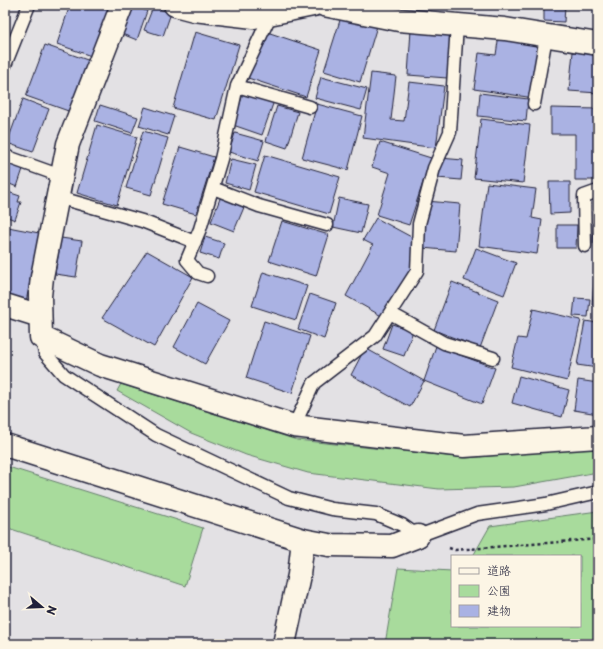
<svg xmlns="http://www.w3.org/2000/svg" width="603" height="649" font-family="'Playpen Sans','Klee One',sans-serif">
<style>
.green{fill:#a8db9c;stroke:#657e6c}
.building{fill:#aab2e3;stroke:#22223b}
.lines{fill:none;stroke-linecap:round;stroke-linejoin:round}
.lane-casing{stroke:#22223b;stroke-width:15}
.street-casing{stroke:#22223b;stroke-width:25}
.secondary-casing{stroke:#22223b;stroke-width:25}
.path{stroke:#22223b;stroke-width:2.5;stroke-dasharray:3 3;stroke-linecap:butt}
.lane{stroke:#fcf5e5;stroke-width:12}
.street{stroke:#fcf5e5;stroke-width:22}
.secondary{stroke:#fcf5e5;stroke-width:22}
</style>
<rect width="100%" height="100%" fill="#e3e1e4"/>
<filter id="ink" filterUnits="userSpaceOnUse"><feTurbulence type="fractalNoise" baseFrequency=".025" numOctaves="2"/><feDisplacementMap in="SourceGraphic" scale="8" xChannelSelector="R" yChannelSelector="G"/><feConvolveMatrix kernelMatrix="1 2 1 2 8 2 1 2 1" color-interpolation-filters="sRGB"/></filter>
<g filter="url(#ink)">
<path class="green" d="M121,384L297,440L467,458L598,446V472L514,487L439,489L308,473L246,455L191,433L117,391Z
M5,466L203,528L185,586L5,527Z
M598,511V644H385L398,568L452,571V626H580V556H473L490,526Z"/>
<path class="building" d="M70,5H112L94,57L57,44Z
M544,5H565L564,22L544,21Z
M132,6L147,11L137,40L122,34Z
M153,7L171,13L163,36L144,30Z
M342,14L377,26L360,82L324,71Z
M411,30L452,33L447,78L408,75Z
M264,31L321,50L306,97L248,78Z
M195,32L239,45L216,120L173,108Z
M5,34L10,36L5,49Z
M499,34L542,41L534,98L474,89L479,53L496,55Z
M45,45L93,62L74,113L26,96Z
M573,52L598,54V93L569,91Z
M371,73L396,76L391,120L404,121L409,82L444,86L436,148L363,138Z
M321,77L367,89L361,110L315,98Z
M244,91L274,101L262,135L233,125Z
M480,93L528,99L526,121L478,116Z
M23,99L49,109L33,152L7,143Z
M317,104L362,116L348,170L302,158Z
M100,105L138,117L132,133L95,121Z
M277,106L298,112L287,148L266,141Z
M145,107L174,116L168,135L139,126Z
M551,108L598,109V180H575V134H551Z
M481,119L530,125L523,183L474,178Z
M97,125L137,137L117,205L77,193Z
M143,131L168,138L151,195L126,188Z
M235,133L264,141L258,161L229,152Z
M380,142L431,158L409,225L377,215L390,173L372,167Z
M180,147L214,157L196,214L162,204Z
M265,155L340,177L329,214L254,192Z
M440,158L463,160L461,180L437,178Z
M5,159L24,166L17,187L5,182Z
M231,159L256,165L249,190L225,183Z
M549,182H570V213L550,214Z
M487,183L536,189L532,218L542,220L537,254L479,246Z
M5,191L20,196L18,202H21L15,220L5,216Z
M221,196L245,205L234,231L211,222Z
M339,198L368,204L361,233L333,227Z
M426,201L460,204L456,251L422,248Z
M595,202H598V243H593Z
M376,218L415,239L414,265L385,318L346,296L373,245L363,240Z
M282,221L329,235L316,276L269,261Z
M557,225H577L576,248H557Z
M8,227L39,233L26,302L5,299V243Z
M205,237L224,243L219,259L200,253Z
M61,238L82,241L76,277L55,274Z
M597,245H598V305H592Z
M476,248L516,263L504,295L464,280Z
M147,251L193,277L154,347L102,318Z
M263,272L307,286L296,320L252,306Z
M452,282L498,300L480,348L434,330Z
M310,294L336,303L324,339L298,329Z
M575,298L590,299L588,317L573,316Z
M197,304L229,321L205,364L174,347Z
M533,309L581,320L567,381L511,367L518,338L526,339Z
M264,321L310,336L292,393L246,378Z
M585,321L598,323V368L577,365Z
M392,324L413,331L404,356L383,349Z
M436,346L495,368L482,404L424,381Z
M365,348L424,381L410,407L351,375Z
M519,376L569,390L562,417L512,403Z
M578,380L598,383V414L574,410Z"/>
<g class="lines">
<defs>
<path id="lane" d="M5,65L29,5
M237,86L310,107
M534,104L546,37
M5,156L61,176
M213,188L259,206L327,225
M57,197L142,221L195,242
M585,246L584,196L598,191
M207,276L198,273L187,260L200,229L221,159L237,86L271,14
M390,313L444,343L493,358
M41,337L45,353L64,375L156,435L289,498L332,509L376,514L402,525L418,536L477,514L546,504L598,492
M294,426L314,383L375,336L417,271L419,224L434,168L450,132L457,25"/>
<path id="street" d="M122,5L68,144L42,277L40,296L41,337L100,365L294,426L464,446L598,437
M175,5L194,10L254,17L313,5
M324,5L399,20L505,29L598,44
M5,305L40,316
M303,540L329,545L392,546L418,536"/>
<path id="secondary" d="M5,445L303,540L299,575L284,644"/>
</defs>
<use href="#lane" class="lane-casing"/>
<use href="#street" class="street-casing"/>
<use href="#secondary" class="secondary-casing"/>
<path class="path" d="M449,548L455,550L598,539"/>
<use href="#lane" class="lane"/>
<use href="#street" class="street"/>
<use href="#secondary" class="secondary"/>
</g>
</g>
<rect width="603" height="649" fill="none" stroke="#fcf5e5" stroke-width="20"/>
<rect x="10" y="10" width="583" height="629" fill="none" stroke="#22223b" stroke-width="1.5" filter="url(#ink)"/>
<rect x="451" y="555" width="130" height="72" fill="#fcf5e5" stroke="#a5a1a1"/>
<rect x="459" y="568" width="20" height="6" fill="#fcf5e5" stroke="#a5a1a1"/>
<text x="487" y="575" font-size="12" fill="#22223b">道路</text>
<rect x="459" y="585" width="20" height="12" fill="#a8db9c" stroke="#a5a1a1"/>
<text x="487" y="595" font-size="12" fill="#22223b">公園</text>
<rect x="459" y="605" width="20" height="12" fill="#aab2e3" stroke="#a5a1a1"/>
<text x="487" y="615" font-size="12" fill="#22223b">建物</text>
<g transform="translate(42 607) rotate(109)" stroke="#fcf5e5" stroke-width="3" paint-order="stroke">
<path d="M0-3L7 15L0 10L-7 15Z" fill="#22223b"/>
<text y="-6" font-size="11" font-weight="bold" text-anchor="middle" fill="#22223b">N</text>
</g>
</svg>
